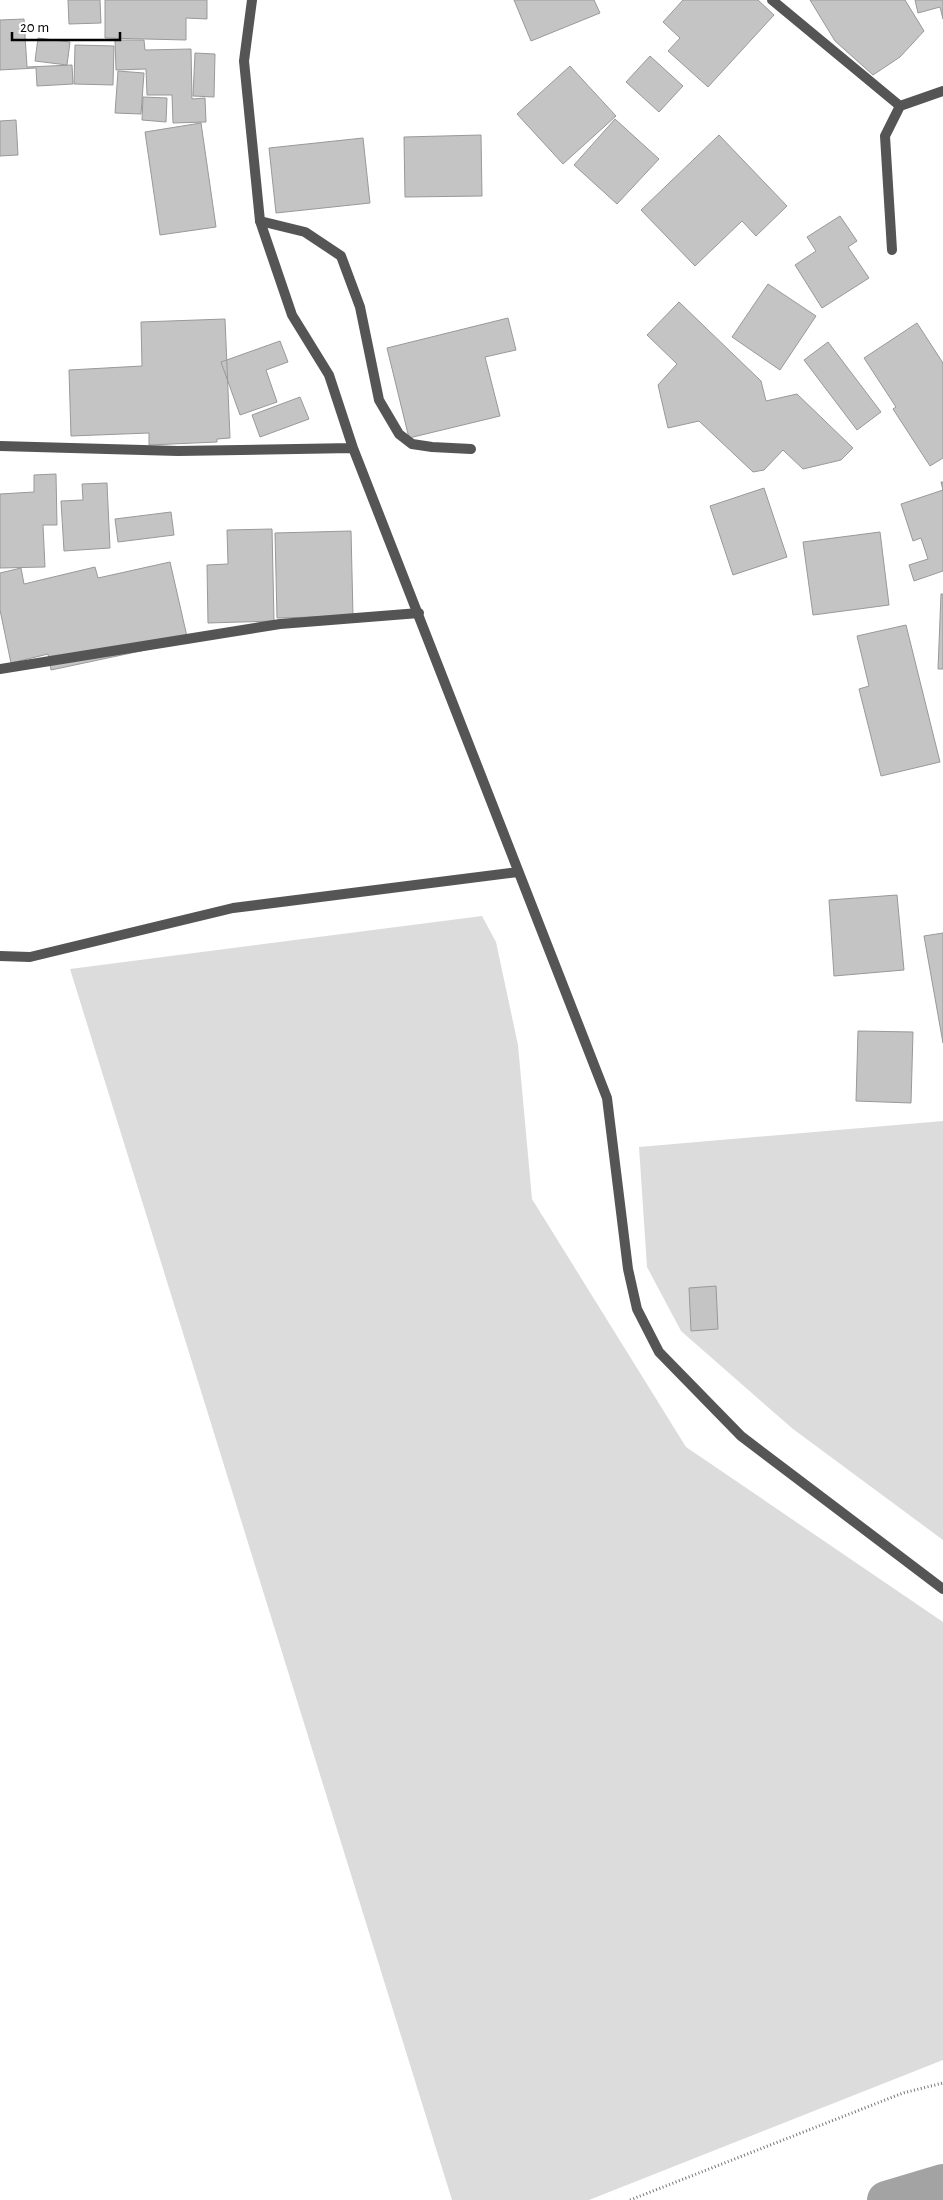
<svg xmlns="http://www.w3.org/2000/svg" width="943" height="2200" font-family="'Alegreya Sans',sans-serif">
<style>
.green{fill:#dcdcdc}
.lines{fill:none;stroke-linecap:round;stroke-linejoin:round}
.canal{stroke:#a3a3a3;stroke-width:38}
.building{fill:#c4c4c4;stroke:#999}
.path{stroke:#777;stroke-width:3;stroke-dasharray:1 2.5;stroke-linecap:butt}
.service{stroke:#555;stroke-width:10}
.minor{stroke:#555;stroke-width:10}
</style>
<rect width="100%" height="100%" fill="#fff"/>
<path class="green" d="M482,916L496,942L518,1045L532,1199L686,1447L943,1622V2060L589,2200H452L70,969Z
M943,1121V1540L793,1429L681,1331L647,1267L639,1147Z"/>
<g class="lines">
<path class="canal" d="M886,2200L943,2183"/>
</g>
<path class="building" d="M68,0H100L101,23L69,24Z
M105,0H207V19L186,18V40L105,38Z
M514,0H594L600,13L531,41Z
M683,0H758L774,15L708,87L668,51L680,38L663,22Z
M810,0H905L924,31L900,57L873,75L835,41Z
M915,0H943V19L940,7L918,13Z
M24,19L27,67L72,65L73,84L37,86L36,68L0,70V20Z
M38,38L70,42L67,65L35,61Z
M115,40H144L145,50L191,49L192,99L205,98L206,122L173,123L172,95H147L146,69L116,70Z
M75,45L114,46L113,85L74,84Z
M195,53L215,54L214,97L193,96Z
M650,56L683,86L659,112L626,82Z
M570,66L616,116L563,164L517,114Z
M118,71L144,73L141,114L115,113Z
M143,97L167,98L166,122L142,120Z
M615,119L659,159L617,204L574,165Z
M16,120L18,155L0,156V121Z
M201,123L216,227L160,235L145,132Z
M481,135L482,196L405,197L404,137Z
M719,135L787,206L756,236L742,221L695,266L641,210Z
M363,138L370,203L276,213L269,148Z
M840,216L857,241L848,247L869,278L822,308L795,265L816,251L807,237Z
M768,284L816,316L780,370L732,337Z
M679,302L761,381L766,401L797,394L853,448L841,460L803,469L783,450L764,470L753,472L699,421L668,428L658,385L677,364L647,335Z
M508,318L516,350L485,357L500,416L409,438L387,348Z
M225,319L230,438L217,439V442L149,445V433L71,436L69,370L142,366L141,322Z
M917,323L943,363V458L930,466L893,409L896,407L864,358Z
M280,341L288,362L266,370L277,402L240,415L221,362Z
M828,342L881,412L857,430L804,360Z
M300,397L309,419L260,437L252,415Z
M56,474L57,525H43L45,567L0,568V494L34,492V475Z
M941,482H943V571L914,581L909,565L928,559L921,538L913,541L901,504L943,490Z
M107,483L110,548L64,551L61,501L83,500L82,484Z
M764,488L787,557L733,575L710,506Z
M171,512L174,535L118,542L115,519Z
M272,529L274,621L208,623L207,565L228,564L227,530Z
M351,531L353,616L277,618L275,533Z
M880,532L889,605L813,615L803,542Z
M170,562L188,641L51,670L48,654L11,663L0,610V573L21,568L24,584L95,567L98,578Z
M941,594H943V669H938Z
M906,625L940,762L881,776L859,689L869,686L857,636Z
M897,895L904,970L834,976L829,900Z
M943,933V1043L924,936Z
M858,1031L913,1032L911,1103L856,1101Z
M716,1286L718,1329L691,1331L689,1288Z"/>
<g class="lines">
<path class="path" d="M630,2200L903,2093L943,2083"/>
<path class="service" d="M260,221L305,232L341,256L360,307L379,400L399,434L412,444L432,447L471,449"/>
<path class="minor" d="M252,0L244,61L260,221L292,315L329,375L353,448L607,1098L628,1269L637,1309L659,1352L741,1436L943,1589
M772,0L900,106
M892,250L885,136L900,106L943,91
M0,446L178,451L353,448
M0,669L280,624L419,613
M0,956L30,957L233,908L518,872"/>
</g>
<path d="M12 32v8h108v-8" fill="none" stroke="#000000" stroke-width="2.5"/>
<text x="20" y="32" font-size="15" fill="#000000" stroke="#ffffff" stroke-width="4" paint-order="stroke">20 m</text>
</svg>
